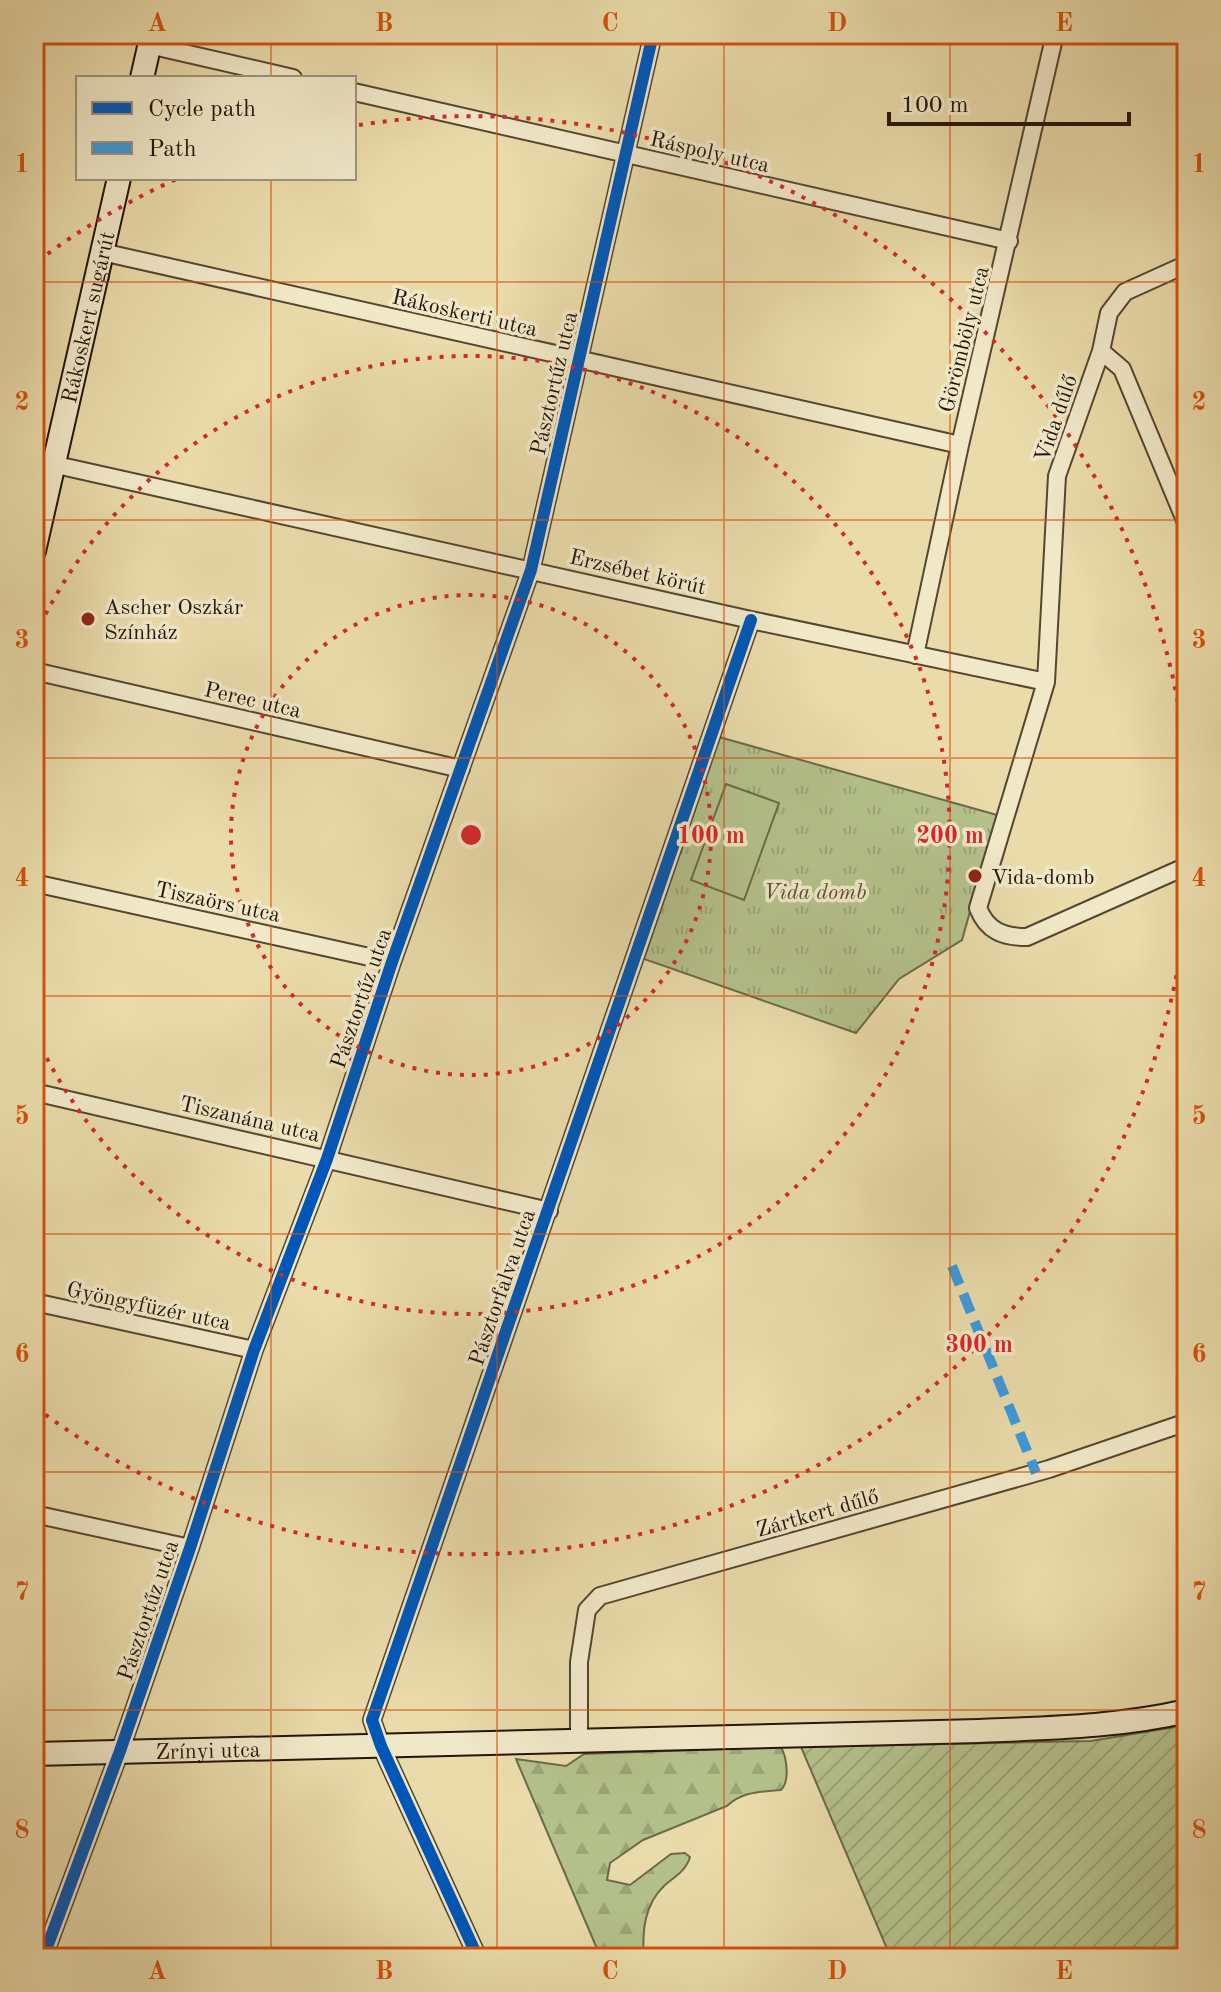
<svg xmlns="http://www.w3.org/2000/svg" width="1221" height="1992" font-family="'Old Standard TT',serif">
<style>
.forest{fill:url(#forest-firs);stroke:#6c6a4a;stroke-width:2}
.park{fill:url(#park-tufts);stroke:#6c6a4a;stroke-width:2}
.garden{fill:url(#garden-furrows);stroke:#6c6a4a;stroke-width:2}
.pitch{fill:#b4c18b;stroke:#6c6a4a;stroke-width:2}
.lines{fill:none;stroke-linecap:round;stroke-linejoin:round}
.street-casing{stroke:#554631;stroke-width:20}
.secondary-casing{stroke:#231409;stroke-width:26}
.street{stroke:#f1e8c8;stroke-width:16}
.secondary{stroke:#f1e8c8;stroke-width:22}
.quiet{stroke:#3c9add;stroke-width:10;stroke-dasharray:20 10;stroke-linecap:butt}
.cycleway-casing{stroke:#f1e8c8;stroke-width:17}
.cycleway{stroke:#0057b8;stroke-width:12}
.grid{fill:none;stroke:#d4520c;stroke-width:2;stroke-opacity:0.55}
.ring{fill:none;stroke:#d62828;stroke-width:4;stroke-dasharray:4 8}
.poi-dot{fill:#8f2418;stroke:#f1e8c8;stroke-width:3}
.labels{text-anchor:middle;stroke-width:7;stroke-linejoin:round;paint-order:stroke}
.street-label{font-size:22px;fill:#231409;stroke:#f1e8c8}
.poi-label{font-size:22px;fill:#231409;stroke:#f1e8c8;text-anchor:start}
.park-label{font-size:22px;font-style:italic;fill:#565136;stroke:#f1e8c8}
.centre{fill:#d62828;stroke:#f1e8c8;stroke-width:4}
.ring-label{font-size:24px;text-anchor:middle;font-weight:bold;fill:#d62828;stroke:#f1e8c8;stroke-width:7;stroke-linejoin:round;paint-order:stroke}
.neatline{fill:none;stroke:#d4520c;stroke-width:3}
.grid-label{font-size:26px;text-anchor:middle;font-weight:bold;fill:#d4520c}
</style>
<defs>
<pattern id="forest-firs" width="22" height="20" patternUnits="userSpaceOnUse" patternTransform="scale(2)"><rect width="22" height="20" fill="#b4c18b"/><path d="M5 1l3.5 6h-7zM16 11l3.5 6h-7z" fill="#9aa577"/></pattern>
<pattern id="park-tufts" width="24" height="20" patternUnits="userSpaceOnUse" patternTransform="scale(2)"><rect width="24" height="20" fill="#b4c18b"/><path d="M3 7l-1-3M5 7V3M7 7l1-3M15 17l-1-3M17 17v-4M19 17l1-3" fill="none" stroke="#9aa577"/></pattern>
<pattern id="garden-furrows" width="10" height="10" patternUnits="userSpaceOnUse" patternTransform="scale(2)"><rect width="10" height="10" fill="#b4c18b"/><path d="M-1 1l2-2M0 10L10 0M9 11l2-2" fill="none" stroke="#9aa577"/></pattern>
</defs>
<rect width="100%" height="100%" fill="#eadbaa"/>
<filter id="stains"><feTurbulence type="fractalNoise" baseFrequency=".0025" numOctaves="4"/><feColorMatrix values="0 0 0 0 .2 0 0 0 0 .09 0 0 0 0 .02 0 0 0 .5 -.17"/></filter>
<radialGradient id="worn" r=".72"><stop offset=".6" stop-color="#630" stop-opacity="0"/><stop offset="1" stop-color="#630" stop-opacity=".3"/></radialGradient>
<path class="forest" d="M781,1747C787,1758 790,1781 781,1790C760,1792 743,1791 727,1806L643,1840L610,1863L607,1880L630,1885L671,1854L685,1853L690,1857C686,1871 674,1877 664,1886C644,1905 642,1932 644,1958H601L516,1759L566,1766L584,1754Z"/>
<path class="park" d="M719,737L997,815L962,940L899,979L856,1033L644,959Z"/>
<path class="garden" d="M1187,1725V1958H891L801,1747L1091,1741Z"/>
<path class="pitch" d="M726,784L779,803L744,900L691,880Z"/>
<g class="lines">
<defs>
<path id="street" d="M149,45L293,78
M354,92L1009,241
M102,252L960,445
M1187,264L1125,292L1109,313L1101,351L1057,476L1046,682L978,908C987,931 1003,937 1027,937L1187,866
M1101,351L1122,369L1187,525
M34,466L52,464L751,620L1046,682
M915,655L960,445L1055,34
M34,671L461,769
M34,883L392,962
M34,1092L549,1211
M34,1302L254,1350
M34,1514L190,1548
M579,1741V1662L587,1610L600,1596L1049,1469L1187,1422
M43,1958L120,1751L190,1548L254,1350L327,1159L392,962L531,570L653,34
M478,1958L381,1746L372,1720L751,620"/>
<g id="secondary">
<path d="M142,78L152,34"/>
<path id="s1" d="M34,551L119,178"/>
<path id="s2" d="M34,1754L979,1731C1049,1728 1118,1727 1187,1711"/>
</g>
</defs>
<use href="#street" class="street-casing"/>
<use href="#secondary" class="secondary-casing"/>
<use href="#street" class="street"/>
<use href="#secondary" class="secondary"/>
<path class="quiet" d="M952,1266L1036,1473"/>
<defs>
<path id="cycleway" d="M43,1958L120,1751L190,1548L254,1350L327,1159L392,962L531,570L653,34
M478,1958L381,1746L372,1720L751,620"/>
</defs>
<use href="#cycleway" class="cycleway-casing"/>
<use href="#cycleway" class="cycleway"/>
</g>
<path class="grid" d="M271,34V78M497,34V1958M724,34V1958M950,34V1958M271,178V1958M34,282H1187M34,520H1187M34,758H1187M34,996H1187M34,1234H1187M34,1472H1187M34,1710H1187"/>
<g class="ring">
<circle cx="471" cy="835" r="240"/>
<path d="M35 636A479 479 0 1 1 35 1034"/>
<path d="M1187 904A719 719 0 0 1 38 1409M38 261A719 719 0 0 1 179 178M359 125A719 719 0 0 1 1187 766"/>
</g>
<g class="poi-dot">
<circle cx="88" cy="619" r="8"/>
<circle cx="975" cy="876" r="8"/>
</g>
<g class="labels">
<g class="street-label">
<text transform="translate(710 151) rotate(13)" y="8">Ráspoly utca</text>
<text transform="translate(465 312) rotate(13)" y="8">Rákoskerti utca</text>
<text dy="8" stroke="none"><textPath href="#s1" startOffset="240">Rákoskert sugárút</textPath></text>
<text transform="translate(963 339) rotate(-76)" y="8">Görömböly utca</text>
<text transform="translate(553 383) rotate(-77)" y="8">Pásztortűz utca</text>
<text transform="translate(1055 418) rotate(-71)" y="8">Vida dűlő</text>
<text transform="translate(638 571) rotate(13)" y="8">Erzsébet körút</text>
<text transform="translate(253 699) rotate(13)" y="8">Perec utca</text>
<text transform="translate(218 901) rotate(12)" y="8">Tiszaörs utca</text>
<text transform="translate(360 998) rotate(-71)" y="8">Pásztortűz utca</text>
<text transform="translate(250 1118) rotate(13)" y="8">Tiszanána utca</text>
<text transform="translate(501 1287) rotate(-71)" y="8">Pásztorfalva utca</text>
<text transform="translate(149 1305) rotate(12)" y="8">Gyöngyfüzér utca</text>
<text transform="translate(817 1512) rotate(-16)" y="8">Zártkert dűlő</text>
<text transform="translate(147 1610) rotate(-71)" y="8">Pásztortűz utca</text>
<text dy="8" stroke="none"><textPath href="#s2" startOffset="174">Zrínyi utca</textPath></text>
</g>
<g class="poi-label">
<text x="104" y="614">Ascher Oszkár<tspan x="104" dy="25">Színház</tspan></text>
<text x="991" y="884">Vida-domb</text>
</g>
<g class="park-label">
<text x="815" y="899">Vida domb</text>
</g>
</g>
<circle cx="471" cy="835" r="12" class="centre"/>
<g class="ring-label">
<text x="711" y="843">100 m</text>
<text x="950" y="843">200 m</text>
<text x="979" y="1352">300 m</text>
</g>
<rect width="1221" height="1992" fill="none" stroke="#eadbaa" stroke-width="88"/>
<rect x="76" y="76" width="280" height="104" fill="#f1e8c8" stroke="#9f937c" stroke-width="2"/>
<rect x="92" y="102" width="40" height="12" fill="#0057b8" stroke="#9f937c" stroke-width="2"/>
<text x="148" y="116" font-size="24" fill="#231409">Cycle path</text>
<rect x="92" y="142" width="40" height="12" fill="#3c9add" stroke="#9f937c" stroke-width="2"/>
<text x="148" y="156" font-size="24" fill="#231409">Path</text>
<path d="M889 112v12h240v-12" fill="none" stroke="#231409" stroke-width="4"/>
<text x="901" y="112" font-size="24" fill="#231409" stroke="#f1e8c8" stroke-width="6" paint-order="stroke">100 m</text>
<rect x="44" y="44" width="1133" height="1904" class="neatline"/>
<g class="grid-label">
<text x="157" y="31">A</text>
<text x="384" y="31">B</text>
<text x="610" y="31">C</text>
<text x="837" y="31">D</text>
<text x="1064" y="31">E</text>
<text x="22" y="172">1</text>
<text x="1199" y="172">1</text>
<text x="22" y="410">2</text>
<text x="1199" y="410">2</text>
<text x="22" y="648">3</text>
<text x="1199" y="648">3</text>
<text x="22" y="886">4</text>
<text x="1199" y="886">4</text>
<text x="22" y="1124">5</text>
<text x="1199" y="1124">5</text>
<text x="22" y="1362">6</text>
<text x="1199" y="1362">6</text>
<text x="22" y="1600">7</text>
<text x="1199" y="1600">7</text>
<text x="22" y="1838">8</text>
<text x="1199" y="1838">8</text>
<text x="157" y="1979">A</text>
<text x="384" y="1979">B</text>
<text x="610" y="1979">C</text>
<text x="837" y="1979">D</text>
<text x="1064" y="1979">E</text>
</g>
<rect width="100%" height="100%" filter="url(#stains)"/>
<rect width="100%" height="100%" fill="url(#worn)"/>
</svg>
